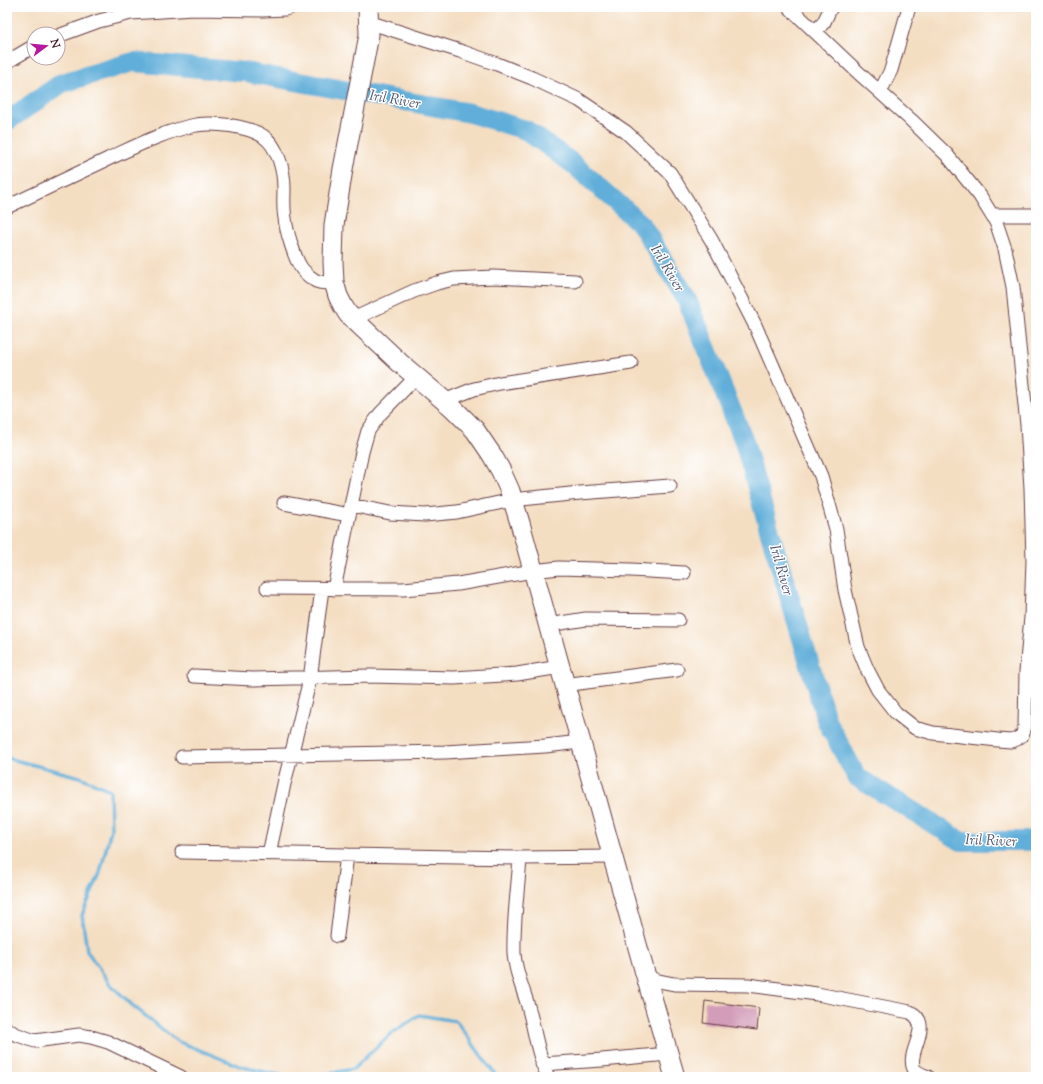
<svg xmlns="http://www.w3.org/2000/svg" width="1043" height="1084" font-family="'Sorts Mill Goudy',serif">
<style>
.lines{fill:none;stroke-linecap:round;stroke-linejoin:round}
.stream{stroke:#60aed9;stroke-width:3.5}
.river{stroke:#60aed9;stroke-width:20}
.building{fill:#d39db9}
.minor-casing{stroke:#643c42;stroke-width:15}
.highway-casing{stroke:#643c42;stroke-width:21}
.minor{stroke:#fff;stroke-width:13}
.highway{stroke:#fff;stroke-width:19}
.labels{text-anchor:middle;stroke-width:3;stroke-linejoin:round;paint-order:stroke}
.water-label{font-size:15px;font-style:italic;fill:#535871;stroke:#fff}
</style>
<rect width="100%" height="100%" fill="#fff"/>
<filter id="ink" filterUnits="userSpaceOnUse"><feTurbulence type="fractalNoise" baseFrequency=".025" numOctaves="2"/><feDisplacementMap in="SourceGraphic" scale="8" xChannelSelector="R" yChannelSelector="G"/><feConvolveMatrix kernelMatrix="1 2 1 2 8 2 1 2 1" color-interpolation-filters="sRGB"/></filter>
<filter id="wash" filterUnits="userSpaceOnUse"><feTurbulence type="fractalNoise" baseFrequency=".012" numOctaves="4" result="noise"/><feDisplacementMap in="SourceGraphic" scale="16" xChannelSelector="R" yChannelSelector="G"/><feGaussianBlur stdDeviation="0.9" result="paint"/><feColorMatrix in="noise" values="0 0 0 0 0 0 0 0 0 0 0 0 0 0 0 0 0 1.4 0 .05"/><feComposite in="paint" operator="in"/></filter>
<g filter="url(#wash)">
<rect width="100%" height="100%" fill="#f4dec2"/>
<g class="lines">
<path class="stream" d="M7,758L80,777L110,790L111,829L100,873L82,915L87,951L110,984L132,1005L177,1041L242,1067L289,1077
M311,1077L353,1069L391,1034L419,1015L456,1021L497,1077"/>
<path class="river" d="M7,121L62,83L133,62L245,72L470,113L526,130L572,163L641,224L687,300L744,441L769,529L827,722L857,777L961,841H1036"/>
</g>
<g id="blocks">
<path class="building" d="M705,1001L759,1008L757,1030L703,1023Z"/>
</g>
</g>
<g filter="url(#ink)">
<use href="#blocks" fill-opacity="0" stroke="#643c42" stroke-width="1"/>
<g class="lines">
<defs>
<path id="minor" d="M368,22L460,51L497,64L532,78L579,100L626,132L670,173L712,241L755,325L821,476L836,529L845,590L858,647L867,669L878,690L896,713L915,728L933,733L998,740L1011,741L1017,739L1022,735L1025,727L1026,672L1031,617L1033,561L1031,488L1027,425L1013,287L1005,249L996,222L980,196L947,155L911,120L862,76L789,7
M815,32L824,22L831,7
M58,36L99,21L131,13L193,9L263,10L285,9L291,7
M7,62L34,46
M880,92L891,70L909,7
M7,207C41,191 75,175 108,159C136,146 165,131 196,125C215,122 247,126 263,136C278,146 284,171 284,188C284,198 283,208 285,218C286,230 295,260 302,269C306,274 311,278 316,281C321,283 328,283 334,282
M993,215H1036
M353,319L414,291L437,283L454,279L493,277L575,281
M444,401L474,389L500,383L631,363
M284,503L349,515
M351,505L390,513L425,515L457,512L512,500L580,493L670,486
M267,588L403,589L458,584L533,571L559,568L631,570L684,573
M334,589L362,452L368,431L380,414L416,377
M548,625L586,619L678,620
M194,676L253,679L370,676L454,678L517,674L560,667
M564,685L677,670
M182,757L445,752L545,746L580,742
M182,852L520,858L613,857
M269,854L284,784L310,679L322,589
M520,858C518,889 513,921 514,953C515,972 523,988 528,1006C535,1030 537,1054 548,1077
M337,936L347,855
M645,973L654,980L674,984L748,985L817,994L910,1012C935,1025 905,1052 914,1069C917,1073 923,1075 928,1077
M7,1029L15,1034L35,1041L79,1035L91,1037L108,1042L181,1077
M542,1064L602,1060L668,1054"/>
<path id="highway" d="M368,7L369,35L343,169L334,225L333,262L334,282L338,296L343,306L348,314L400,363L453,408L475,430L492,455L501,471L510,491L520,523L645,973L675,1077"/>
</defs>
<use href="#minor" class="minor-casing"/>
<use href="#highway" class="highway-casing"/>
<use href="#minor" class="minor"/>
<use href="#highway" class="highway"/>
</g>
</g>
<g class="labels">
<g class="water-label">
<text transform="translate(395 99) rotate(10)" y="5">Iril River</text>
<text transform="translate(668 268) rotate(59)" y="5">Iril River</text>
<text transform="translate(782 570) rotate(74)" y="5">Iril River</text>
<text transform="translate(991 840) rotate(2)" y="5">Iril River</text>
</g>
</g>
<rect width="1043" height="1084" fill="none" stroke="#fff" stroke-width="24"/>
<g transform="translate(46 46) rotate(74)"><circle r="19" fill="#ffffff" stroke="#b7a5aa"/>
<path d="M0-3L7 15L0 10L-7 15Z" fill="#b5179e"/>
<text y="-6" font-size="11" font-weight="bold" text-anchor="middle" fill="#4a1f2b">N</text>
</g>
</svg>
